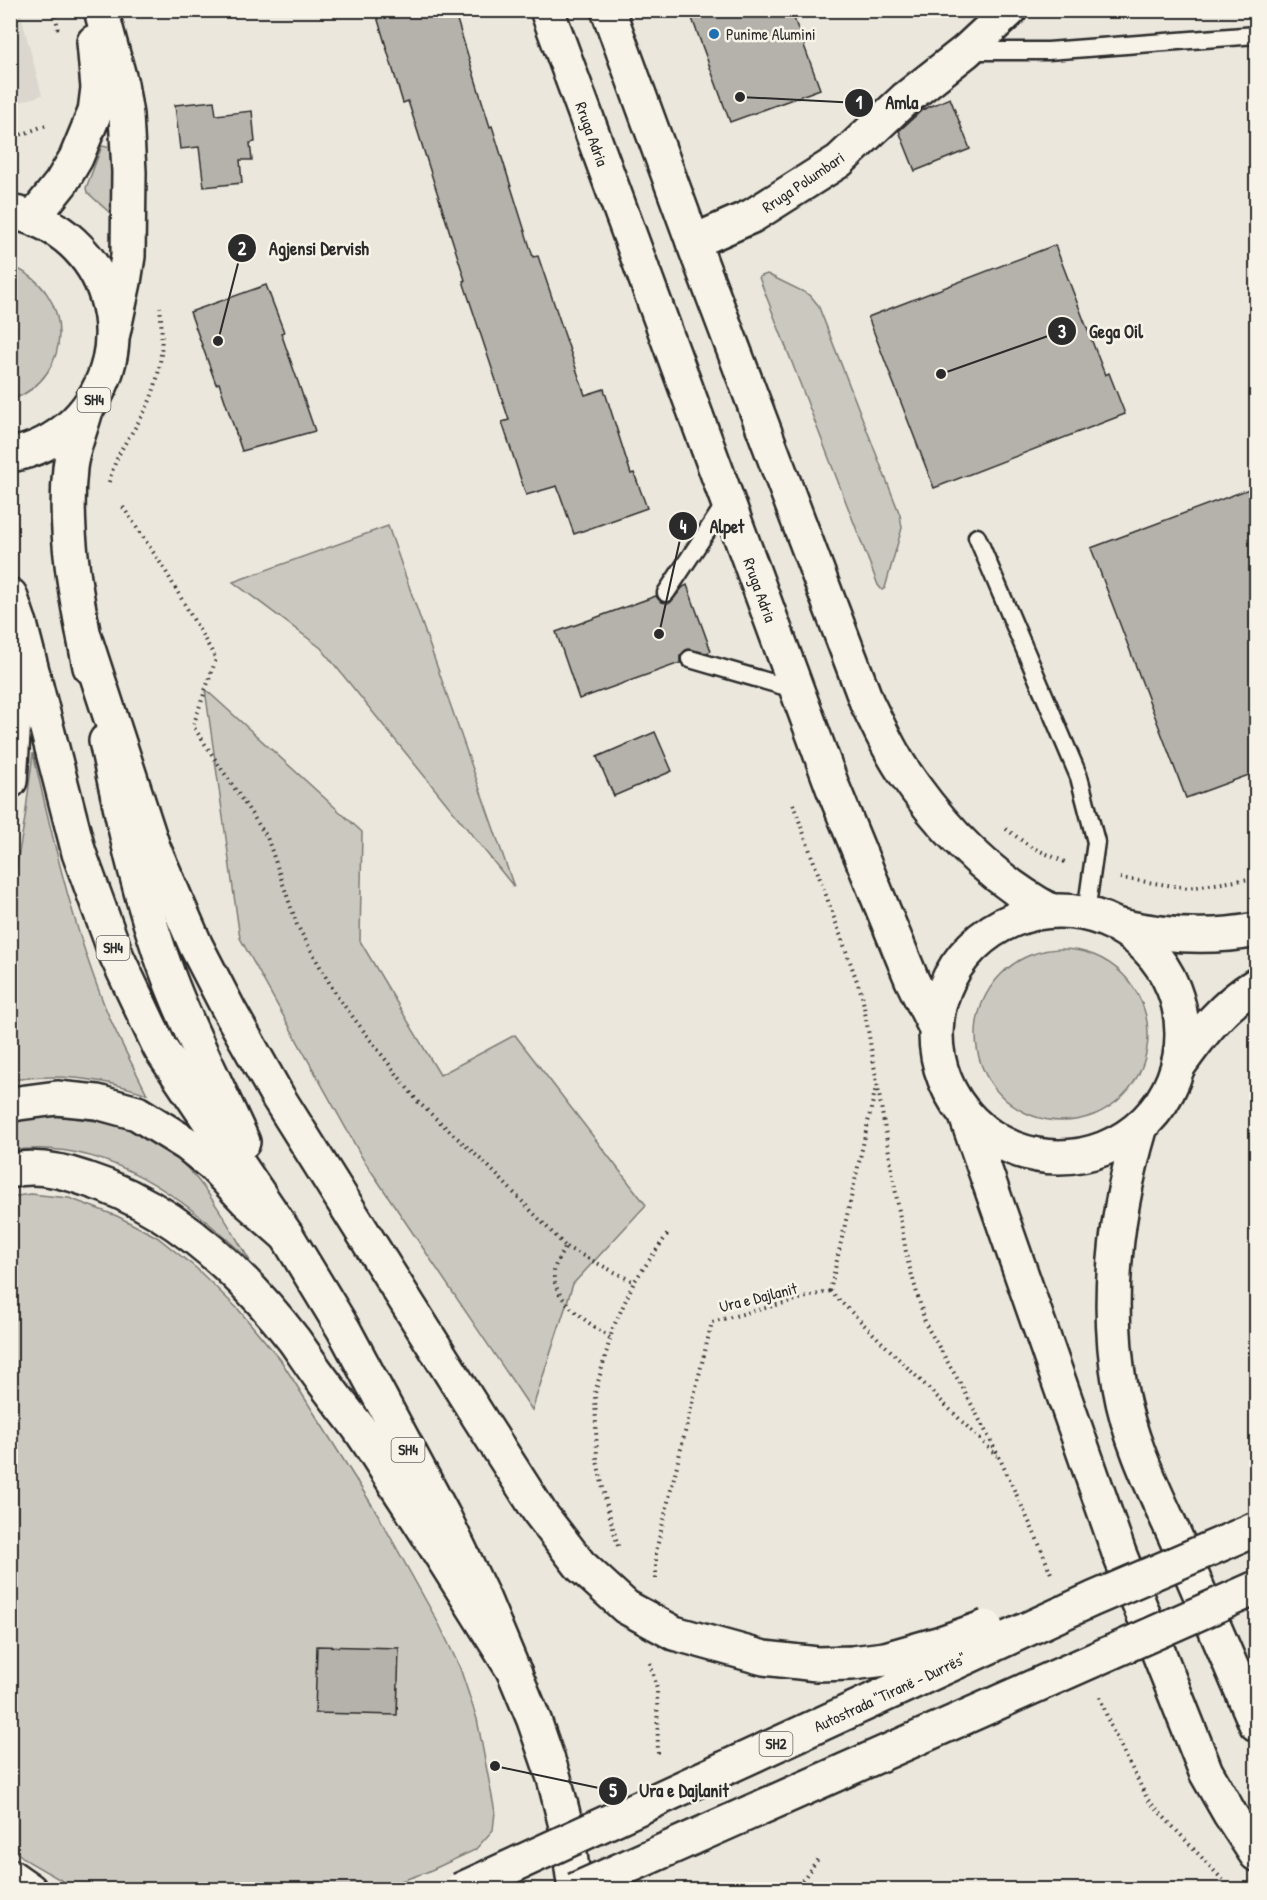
<svg xmlns="http://www.w3.org/2000/svg" width="1267" height="1900" font-family="'Patrick Hand',sans-serif">
<style>
.built{fill:#dbd7ce}
.green{fill:#cbc8bf;stroke:#7b7a75;stroke-width:1.5}
.building{fill:#b5b2ab;stroke:#2b2b2b;stroke-width:1.5}
.lines{fill:none;stroke-linecap:round;stroke-linejoin:round}
.service-casing{stroke:#2b2b2b;stroke-width:21}
.minor-casing{stroke:#2b2b2b;stroke-width:38}
.secondary-casing{stroke:#2b2b2b;stroke-width:38}
.primary-casing{stroke:#2b2b2b;stroke-width:38}
.trunk-casing{stroke:#2b2b2b;stroke-width:38}
.path{stroke:#2b2b2b;stroke-width:4;stroke-dasharray:1.5 4.5;stroke-linecap:butt}
.service{stroke:#f7f3e8;stroke-width:16}
.minor{stroke:#f7f3e8;stroke-width:33}
.secondary{stroke:#f7f3e8;stroke-width:33}
.primary{stroke:#f7f3e8;stroke-width:33}
.trunk{stroke:#f7f3e8;stroke-width:33}
.trunk-bridge-casing{stroke:#2b2b2b;stroke-width:38;stroke-linecap:butt}
.trunk-bridge{stroke:#f7f3e8;stroke-width:33}
.poi-dot{fill:#1f6fb2;stroke:#f7f3e8;stroke-width:2}
.labels{text-anchor:middle;stroke-width:5;stroke-linejoin:round;paint-order:stroke}
.shield{fill:#f7f3e8;stroke:#686764;stroke-width:1.5}
.shield-label{font-size:15px;font-weight:bold;fill:#2b2b2b}
.poi-label{font-size:16px;fill:#2b2b2b;stroke:#f7f3e8;text-anchor:start}
.street-label{font-size:16px;fill:#2b2b2b;stroke:#f7f3e8}
.leader{fill:none;stroke:#2b2b2b;stroke-width:2}
.callout-dot{fill:#2b2b2b;stroke:#f7f3e8;stroke-width:2}
.mark-label{font-size:18px;text-anchor:middle;font-weight:bold;fill:#fff}
.callout-label{font-size:18px;text-anchor:middle;font-weight:bold;fill:#2b2b2b;stroke:#f7f3e8;stroke-width:5;stroke-linejoin:round;paint-order:stroke}
</style>
<rect width="100%" height="100%" fill="#ebe7dd"/>
<filter id="ink" filterUnits="userSpaceOnUse"><feTurbulence type="fractalNoise" baseFrequency=".0167" numOctaves="2"/><feDisplacementMap in="SourceGraphic" scale="12" xChannelSelector="R" yChannelSelector="G"/><feConvolveMatrix kernelMatrix="1 2 1 2 8 2 1 2 1" color-interpolation-filters="sRGB"/></filter>
<g filter="url(#ink)">
<path class="built" d="M10,11H20L42,95L11,105Z"/>
<path class="green" d="M102,146L112,148L113,213H110L87,192L86,188Z
M11,266C75,290 75,377 11,400Z
M767,274L810,295L818,305L900,515L902,528L885,588L882,590L878,585L760,280L759,277Z
M388,526L514,887L321,648L233,582Z
M205,689L362,832L360,941L440,1075L515,1035L646,1205L573,1284L532,1410L363,1159L240,938Z
M33,753C52,836 71,919 102,999C114,1032 132,1063 147,1094C102,1078 58,1073 11,1080V898L25,818Z
M976 1035a86 86 0 1 1 172 0a86 86 0 1 1-172 0Z
M47,1116C73,1118 100,1120 124,1127C189,1148 217,1207 250,1261C187,1199 104,1136 11,1151V1123L21,1119Z
M31,1194L69,1198L117,1216L157,1237L196,1268L238,1309L280,1359L377,1513L440,1626L460,1668L477,1719L495,1812L493,1830L475,1850L427,1872L378,1889L78,1890L29,1862L11,1848L10,1197Z"/>
<path class="building" d="M375,10H454L490,127L492,126L533,257L538,256L585,395L604,389L631,474L634,473L647,508L574,534L557,486L526,495L502,422L509,420L463,281L465,280L408,101L403,103Z
M689,10H791L820,89L730,122Z
M950,98L970,149L915,171L899,131L922,110Z
M214,101L216,115L252,111L255,142L250,143L252,160H240L242,183L204,187L199,147L180,149L175,105Z
M1055,245L1105,375L1109,373L1125,414L934,488L868,317Z
M266,285L284,332L281,333L315,431L242,451L219,383L216,384L190,312Z
M1257,486V772L1186,798L1091,548Z
M687,585L711,651L707,653L687,649L680,656V663L579,699L556,632L656,596L661,602L670,603L683,587Z
M655,732L672,771L614,796L597,757Z
M317,1646L399,1648L397,1715L315,1713Z"/>
<g class="lines">
<defs>
<path id="service" d="M967,51H1048L1256,35
M977,537L1079,777L1096,842L1086,913
M666,593L727,501
M690,659L797,690"/>
<path id="minor" d="M693,242L752,216L839,161L905,99L966,51L1010,10"/>
<path id="secondary" d="M101,10L121,84L126,115L129,172L128,256L124,282L113,333
M33,218L61,183L76,158L95,112L98,88L94,42"/>
<path id="primary" d="M547,10L833,788L912,980L936,1029
M608,10L693,242L867,703C878,725 888,748 902,769C940,826 990,878 1051,911
M10,212C110,230 146,351 75,422C56,440 36,451 10,455
M86,410C81,429 72,449 70,468C63,534 77,603 90,667
M10,595L20,624L79,853L117,957L160,1048L287,1236L344,1330L444,1517L484,1600L534,1720L554,1778L566,1826L575,1890
M106,741C123,820 139,899 168,975C189,1032 218,1087 243,1142
M936 1034a123 123 0 1 1 246 0a123 123 0 1 1-246 0Z
M965,1113L1119,1553L1206,1772L1230,1814L1256,1854
M1141,1126C1116,1210 1105,1300 1120,1387C1129,1440 1153,1488 1175,1536C1202,1599 1229,1661 1256,1724"/>
<path id="trunk" d="M85,639L153,847L196,946L229,1010L278,1097L473,1408
M10,781L20,624
M1120,926C1165,936 1211,939 1256,930
M1179,1065C1201,1034 1223,1005 1256,985
M10,1105L19,1103L57,1098L97,1102L137,1113L187,1144L213,1165L246,1200L287,1236
M10,1171C34,1164 63,1171 86,1179C171,1206 240,1270 294,1340C304,1354 313,1368 323,1381C334,1396 345,1410 356,1424C372,1446 386,1470 401,1493C440,1552 477,1613 515,1673
M10,1876L30,1890"/>
</defs>
<use href="#service" class="service-casing"/>
<use href="#minor" class="minor-casing"/>
<use href="#secondary" class="secondary-casing"/>
<use href="#primary" class="primary-casing"/>
<use href="#trunk" class="trunk-casing"/>
<path class="path" d="M55,10L58,30
M10,139L49,124
M109,482C117,451 127,442 142,416C162,382 164,344 160,307
M123,507L165,570L216,659L193,726L267,837L297,925L336,995L418,1102L489,1167L566,1247C561,1254 555,1263 554,1272C551,1300 591,1324 610,1338
M793,804L862,995L907,1258L926,1325L964,1390L1000,1459L1037,1539L1052,1576
M1006,829L1031,847L1065,862
M1120,878L1188,888L1256,878
M566,1247L634,1282
M830,1291L997,1456
M830,1291L876,1087
M618,1546L607,1506L597,1461L595,1393L613,1328L634,1282L669,1232
M656,1579V1551L712,1322L830,1291
M650,1663L657,1689L658,1757
M1100,1697L1110,1725L1148,1800L1232,1890
M795,1890L818,1859"/>
<use href="#service" class="service"/>
<use href="#minor" class="minor"/>
<use href="#secondary" class="secondary"/>
<use href="#primary" class="primary"/>
<use href="#trunk" class="trunk"/>
<defs>
<path id="trunk-bridge" d="M473,1408L540,1513L580,1565L626,1607L674,1633L764,1658L817,1664L852,1663L885,1659L941,1643L986,1627
M460,1890L1093,1599L1256,1529
M575,1890L1256,1588"/>
</defs>
<use href="#trunk-bridge" class="trunk-bridge-casing"/>
<use href="#trunk-bridge" class="trunk-bridge"/>
</g>
</g>
<circle class="poi-dot" cx="714" cy="34" r="6"/>
<g class="labels">
<g class="shield">
<rect x="77.5" y="388" width="33" height="24" rx="4.5"/>
<rect x="96.5" y="936" width="33" height="24" rx="4.5"/>
<rect x="391.5" y="1438" width="33" height="24" rx="4.5"/>
<rect x="759.5" y="1732" width="33" height="24" rx="4.5"/>
</g>
<g class="shield-label">
<text x="94" y="405">SH4</text>
<text x="113" y="953">SH4</text>
<text x="408" y="1455">SH4</text>
<text x="776" y="1749">SH2</text>
</g>
<g class="poi-label">
<text x="726" y="40">Punime Alumini</text>
</g>
<g class="street-label">
<text transform="translate(592 134) rotate(70)" y="6">Rruga Adria</text>
<text transform="translate(803 182) rotate(-34)" y="6">Rruga Polumbari</text>
<text transform="translate(760 590) rotate(70)" y="6">Rruga Adria</text>
<text transform="translate(758 1297) rotate(-14)" y="6">Ura e Dajlanit</text>
<text transform="translate(890 1692) rotate(-25)" y="6">Autostrada "Tiranë - Durrës"</text>
</g>
</g>
<path class="leader" d="M740 97L859 103M218 341L242 248M941 374L1062 331M659 634L683 526M495 1766L613 1791"/>
<g class="callout-dot">
<circle cx="740" cy="97" r="6"/>
<circle cx="218" cy="341" r="6"/>
<circle cx="941" cy="374" r="6"/>
<circle cx="659" cy="634" r="6"/>
<circle cx="495" cy="1766" r="6"/>
<circle cx="859" cy="103" r="15"/>
<circle cx="242" cy="248" r="15"/>
<circle cx="1062" cy="331" r="15"/>
<circle cx="683" cy="526" r="15"/>
<circle cx="613" cy="1791" r="15"/>
</g>
<g class="mark-label">
<text x="859" y="109">1</text>
<text x="242" y="255">2</text>
<text x="1062" y="338">3</text>
<text x="683" y="533">4</text>
<text x="613" y="1797">5</text>
</g>
<g class="callout-label">
<text x="902" y="109">Amla</text>
<text x="319" y="255">Agjensi Dervish</text>
<text x="1116" y="338">Gega Oil</text>
<text x="727" y="533">Alpet</text>
<text x="684" y="1797">Ura e Dajlanit</text>
</g>
<rect width="1267" height="1900" fill="none" stroke="#f7f3e8" stroke-width="36"/>
<rect x="18" y="18" width="1231" height="1864" fill="none" stroke="#2b2b2b" stroke-width="2" filter="url(#ink)"/>
</svg>
